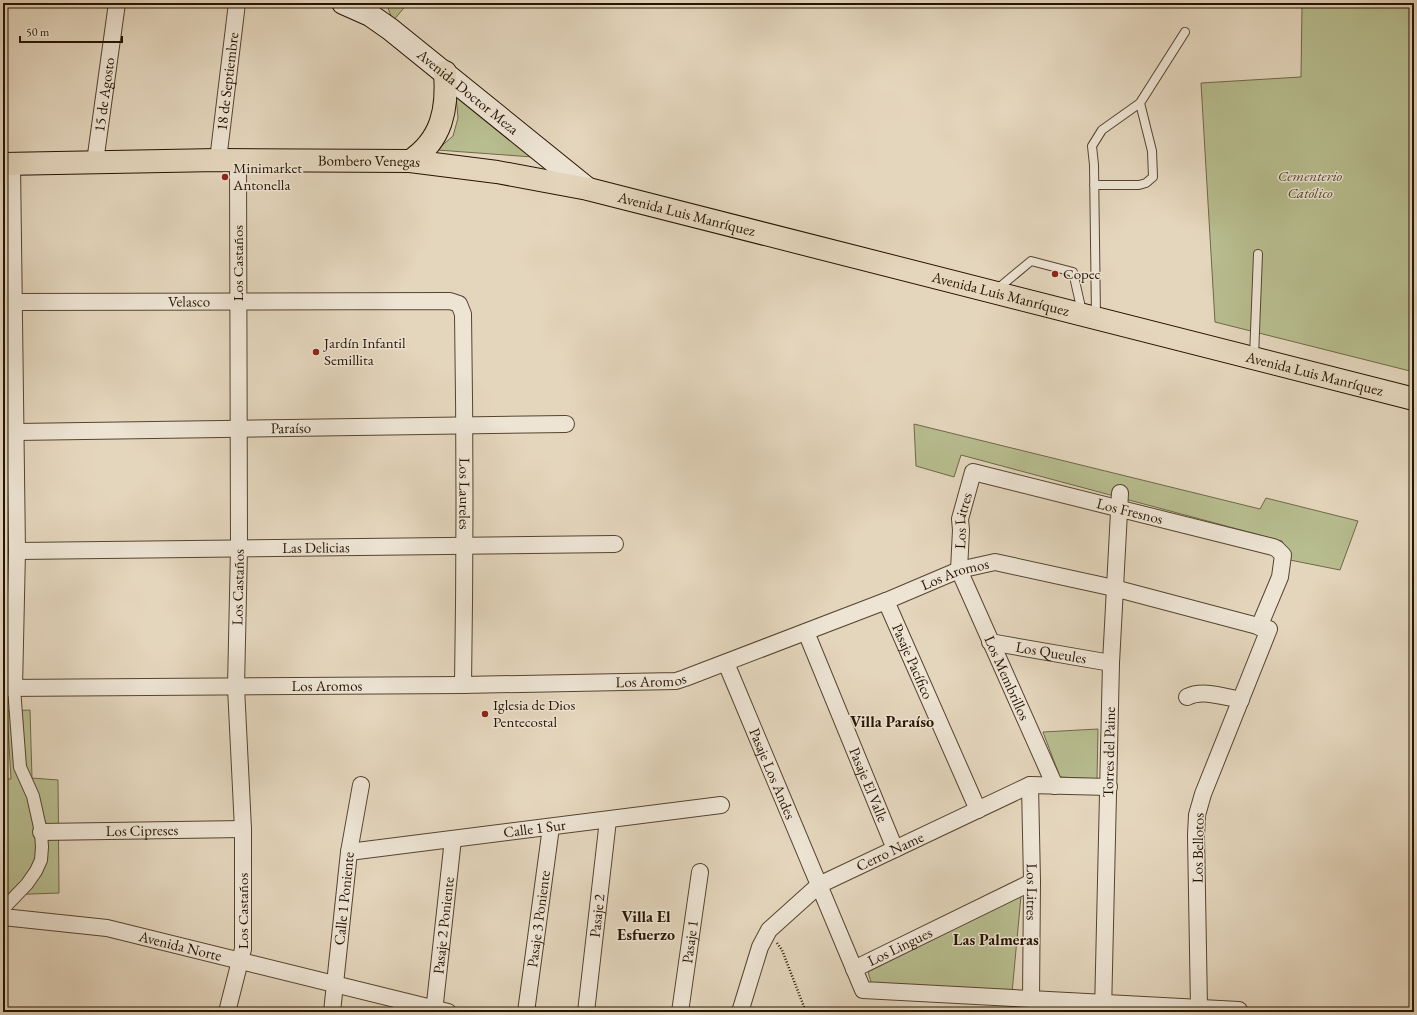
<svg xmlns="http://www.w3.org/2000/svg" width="1417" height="1015" font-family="'EB Garamond',serif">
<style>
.green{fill:#b7bd8f;stroke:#6f6848}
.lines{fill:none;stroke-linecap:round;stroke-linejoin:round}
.service-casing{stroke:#56442f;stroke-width:10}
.pedestrian-casing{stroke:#56442f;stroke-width:14}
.minor-casing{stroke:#56442f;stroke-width:18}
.secondary-casing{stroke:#271400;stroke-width:24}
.primary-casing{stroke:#271400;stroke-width:24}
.path{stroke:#271400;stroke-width:2.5;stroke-dasharray:1 2;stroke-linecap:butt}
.service{stroke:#ede4d4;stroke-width:8}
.pedestrian{stroke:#ede4d4;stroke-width:12}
.minor{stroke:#ede4d4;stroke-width:16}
.secondary{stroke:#ede4d4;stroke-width:22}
.primary{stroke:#e4d6bd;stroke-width:22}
.poi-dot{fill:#8f2418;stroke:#ede4d4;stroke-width:1.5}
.labels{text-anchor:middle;stroke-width:3;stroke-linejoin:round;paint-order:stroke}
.street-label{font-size:15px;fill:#271400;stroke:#ede4d4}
.poi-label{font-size:15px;fill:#271400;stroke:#ede4d4;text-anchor:start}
.park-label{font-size:15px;font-style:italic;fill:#52472b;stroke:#ede4d4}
.neighbourhood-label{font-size:16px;font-weight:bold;fill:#271400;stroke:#ede4d4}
</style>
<rect width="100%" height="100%" fill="#e4d6bd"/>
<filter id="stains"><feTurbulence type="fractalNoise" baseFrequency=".005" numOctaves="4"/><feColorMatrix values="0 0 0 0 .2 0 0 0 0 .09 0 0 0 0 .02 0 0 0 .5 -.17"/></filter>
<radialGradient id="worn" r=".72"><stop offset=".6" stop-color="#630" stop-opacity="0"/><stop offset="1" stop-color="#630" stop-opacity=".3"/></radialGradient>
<path class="green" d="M386,3H408L393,21Z
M1358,3H1414V372L1215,322L1201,83L1301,77L1302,5Z
M456,95L533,157L437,150L453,136L458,118Z
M914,424L1260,509L1266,498L1358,521L1340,570L1290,560L1282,541L961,455L954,477L916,466Z
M30,710L32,778L58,780L59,893L3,895V779H11L7,711Z
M1098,729L1097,779L1060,777L1043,732Z
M1021,896L1012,993L881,987L871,982L868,972Z"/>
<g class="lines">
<defs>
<path id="service" d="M1094,185H1139L1146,183L1153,177L1152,151L1140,103
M996,290L1031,261L1073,272L1082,312
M1096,317L1094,165L1092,146L1102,130L1140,103L1185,32
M1254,357L1258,254"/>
<path id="pedestrian" d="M3,909L27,884L36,871L41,860L42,847L41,832L33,796L20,767L14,688"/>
<g id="minor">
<path id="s1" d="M218,160L237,3"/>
<path id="s2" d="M95,162L117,3"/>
<path d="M12,164L17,551L14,688"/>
<path id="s3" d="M14,302L450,301L459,304L463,314C465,438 465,561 463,685"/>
<path id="s4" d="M16,432L566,424"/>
<path id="s5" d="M17,551L615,544"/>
<path id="s6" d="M886,601L978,810"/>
<path id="s7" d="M806,632L895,849"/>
<path id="s8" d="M990,642L1111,663"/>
<path id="s9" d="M726,663L863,990L1239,1010"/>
<path id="s10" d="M3,688L463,685L676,681L685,678L886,601L959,570L995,562L1114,588L1269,629L1203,794L1197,815L1196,835L1199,1008"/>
<path d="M1187,697C1203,689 1224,697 1241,700"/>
<path id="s11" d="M1030,785L1032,882L1031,999"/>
<path id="s12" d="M1055,786L959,570L961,530L960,519L973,472L1273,547L1277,549L1283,555L1280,577L1259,627"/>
<path id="s13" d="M41,832L243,829"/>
<path id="s14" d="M349,852L721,805"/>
<path id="s15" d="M3,917L107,928L448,1012"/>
<path id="s16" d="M854,969L1032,882"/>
<path id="s17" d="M227,1012L243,949V829L236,687L239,548L238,160"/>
<path id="s18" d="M332,1012L349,852L361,785"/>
<path id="s19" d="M434,1012L453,839"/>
<path id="s20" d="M526,1012L551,827"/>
<path id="s21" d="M586,1012L608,820"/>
<path id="s22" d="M680,1012L700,872"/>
<path id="s23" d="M740,1012L760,947L769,930L819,885L1030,785L1109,787"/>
<path id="s24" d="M1103,1012L1111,663L1120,493"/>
</g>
<g id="secondary">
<path id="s25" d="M343,3L370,15L390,29L588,189"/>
</g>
<g id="primary">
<path d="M410,161C442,140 448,109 445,72"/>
<path id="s26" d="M3,164L218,160L410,161L497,172L588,189L1414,399"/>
</g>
</defs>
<use href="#service" class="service-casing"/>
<use href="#pedestrian" class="pedestrian-casing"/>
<use href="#minor" class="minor-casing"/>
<use href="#secondary" class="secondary-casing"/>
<use href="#primary" class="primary-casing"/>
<path class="path" d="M777,943L782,950L806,1012"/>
<use href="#service" class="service"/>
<use href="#pedestrian" class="pedestrian"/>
<use href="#minor" class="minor"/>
<use href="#secondary" class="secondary"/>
<use href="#primary" class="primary"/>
</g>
<g class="poi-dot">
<circle cx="225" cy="177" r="4"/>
<circle cx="1055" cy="274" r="4"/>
<circle cx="316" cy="352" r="4"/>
<circle cx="485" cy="714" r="4"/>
</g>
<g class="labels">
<g class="street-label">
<text dy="5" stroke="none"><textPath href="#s1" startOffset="79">18 de Septiembre</textPath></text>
<text dy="5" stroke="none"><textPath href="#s25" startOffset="154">Avenida Doctor Meza</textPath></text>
<text dy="5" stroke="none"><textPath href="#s2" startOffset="68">15 de Agosto</textPath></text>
<text dy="5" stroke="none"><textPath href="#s26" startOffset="366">Bombero Venegas</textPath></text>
<text dy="5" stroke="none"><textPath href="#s26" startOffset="689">Avenida Luis Manríquez</textPath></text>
<text transform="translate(238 263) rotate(-90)" y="5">Los Castaños</text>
<text dy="5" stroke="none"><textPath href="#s26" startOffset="1013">Avenida Luis Manríquez</textPath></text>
<text dy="5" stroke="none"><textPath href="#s3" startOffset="175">Velasco</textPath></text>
<text dy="5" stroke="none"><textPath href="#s26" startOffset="1337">Avenida Luis Manríquez</textPath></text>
<text dy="5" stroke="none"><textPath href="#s4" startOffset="275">Paraíso</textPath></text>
<text dy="5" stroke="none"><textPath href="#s3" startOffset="636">Los Laureles</textPath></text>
<text dy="5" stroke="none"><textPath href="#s12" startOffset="498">Los Fresnos</textPath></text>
<text dy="5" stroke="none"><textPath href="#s12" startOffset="286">Los Litres</textPath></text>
<text dy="5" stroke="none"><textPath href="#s5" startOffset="299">Las Delicias</textPath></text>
<text dy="5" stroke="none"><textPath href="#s10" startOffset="972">Los Aromos</textPath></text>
<text dy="5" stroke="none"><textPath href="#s17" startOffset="427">Los Castaños</textPath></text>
<text dy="5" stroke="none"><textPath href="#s8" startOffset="62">Los Queules</textPath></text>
<text dy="5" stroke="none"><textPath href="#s6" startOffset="66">Pasaje Pacífico</textPath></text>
<text transform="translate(1007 678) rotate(66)" y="5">Los Membrillos</text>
<text dy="5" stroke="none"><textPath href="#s10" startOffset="648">Los Aromos</textPath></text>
<text dy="5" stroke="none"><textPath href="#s10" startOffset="324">Los Aromos</textPath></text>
<text dy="5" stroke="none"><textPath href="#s24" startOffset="260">Torres del Paine</textPath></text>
<text dy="5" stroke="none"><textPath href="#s9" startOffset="120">Pasaje Los Andes</textPath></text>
<text dy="5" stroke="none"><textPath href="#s7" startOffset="165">Pasaje El Valle</textPath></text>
<text dy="5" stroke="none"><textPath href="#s14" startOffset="187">Calle 1 Sur</textPath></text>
<text dy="5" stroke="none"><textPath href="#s13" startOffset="101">Los Cipreses</textPath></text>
<text transform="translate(1198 848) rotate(-89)" y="5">Los Bellotos</text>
<text dy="5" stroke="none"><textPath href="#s23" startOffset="233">Cerro Name</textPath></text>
<text dy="5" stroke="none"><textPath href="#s11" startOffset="107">Los Litres</textPath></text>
<text dy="5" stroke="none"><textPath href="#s18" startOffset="114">Calle 1 Poniente</textPath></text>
<text dy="5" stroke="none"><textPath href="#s17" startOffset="103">Los Castaños</textPath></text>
<text dy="5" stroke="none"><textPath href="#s21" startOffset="97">Pasaje 2</textPath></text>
<text dy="5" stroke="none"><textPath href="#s20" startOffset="94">Pasaje 3 Poniente</textPath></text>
<text dy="5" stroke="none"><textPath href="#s19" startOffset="87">Pasaje 2 Poniente</textPath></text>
<text dy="5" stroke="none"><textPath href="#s22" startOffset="71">Pasaje 1</textPath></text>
<text dy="5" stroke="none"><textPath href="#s15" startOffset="180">Avenida Norte</textPath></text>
<text dy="5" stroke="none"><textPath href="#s16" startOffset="51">Los Lingues</textPath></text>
</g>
<g class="poi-label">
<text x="233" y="173">Minimarket<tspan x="233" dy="17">Antonella</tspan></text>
<text x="1063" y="279">Copec</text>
<text x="324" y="348">Jardín Infantil<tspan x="324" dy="17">Semillita</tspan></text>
<text x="493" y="710">Iglesia de Dios<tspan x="493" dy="17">Pentecostal</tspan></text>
</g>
<g class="park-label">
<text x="1310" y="181">Cementerio<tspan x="1310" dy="17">Católico</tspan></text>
</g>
<g class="neighbourhood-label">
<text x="892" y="727">Villa Paraíso</text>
<text x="646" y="922">Villa El<tspan x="646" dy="18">Esfuerzo</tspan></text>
<text x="996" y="945">Las Palmeras</text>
</g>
</g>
<rect width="1417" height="1015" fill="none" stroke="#e4d6bd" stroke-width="16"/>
<rect x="4" y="4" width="1409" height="1007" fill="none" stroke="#271400" stroke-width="2"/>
<rect x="8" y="8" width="1401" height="999" fill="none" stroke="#271400"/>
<path d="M20 36v6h102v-6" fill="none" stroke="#271400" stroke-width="2"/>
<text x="26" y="36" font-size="12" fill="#271400" stroke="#ede4d4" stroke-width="3" paint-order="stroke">50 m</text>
<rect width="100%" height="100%" filter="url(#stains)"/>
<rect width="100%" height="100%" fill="url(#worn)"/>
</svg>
